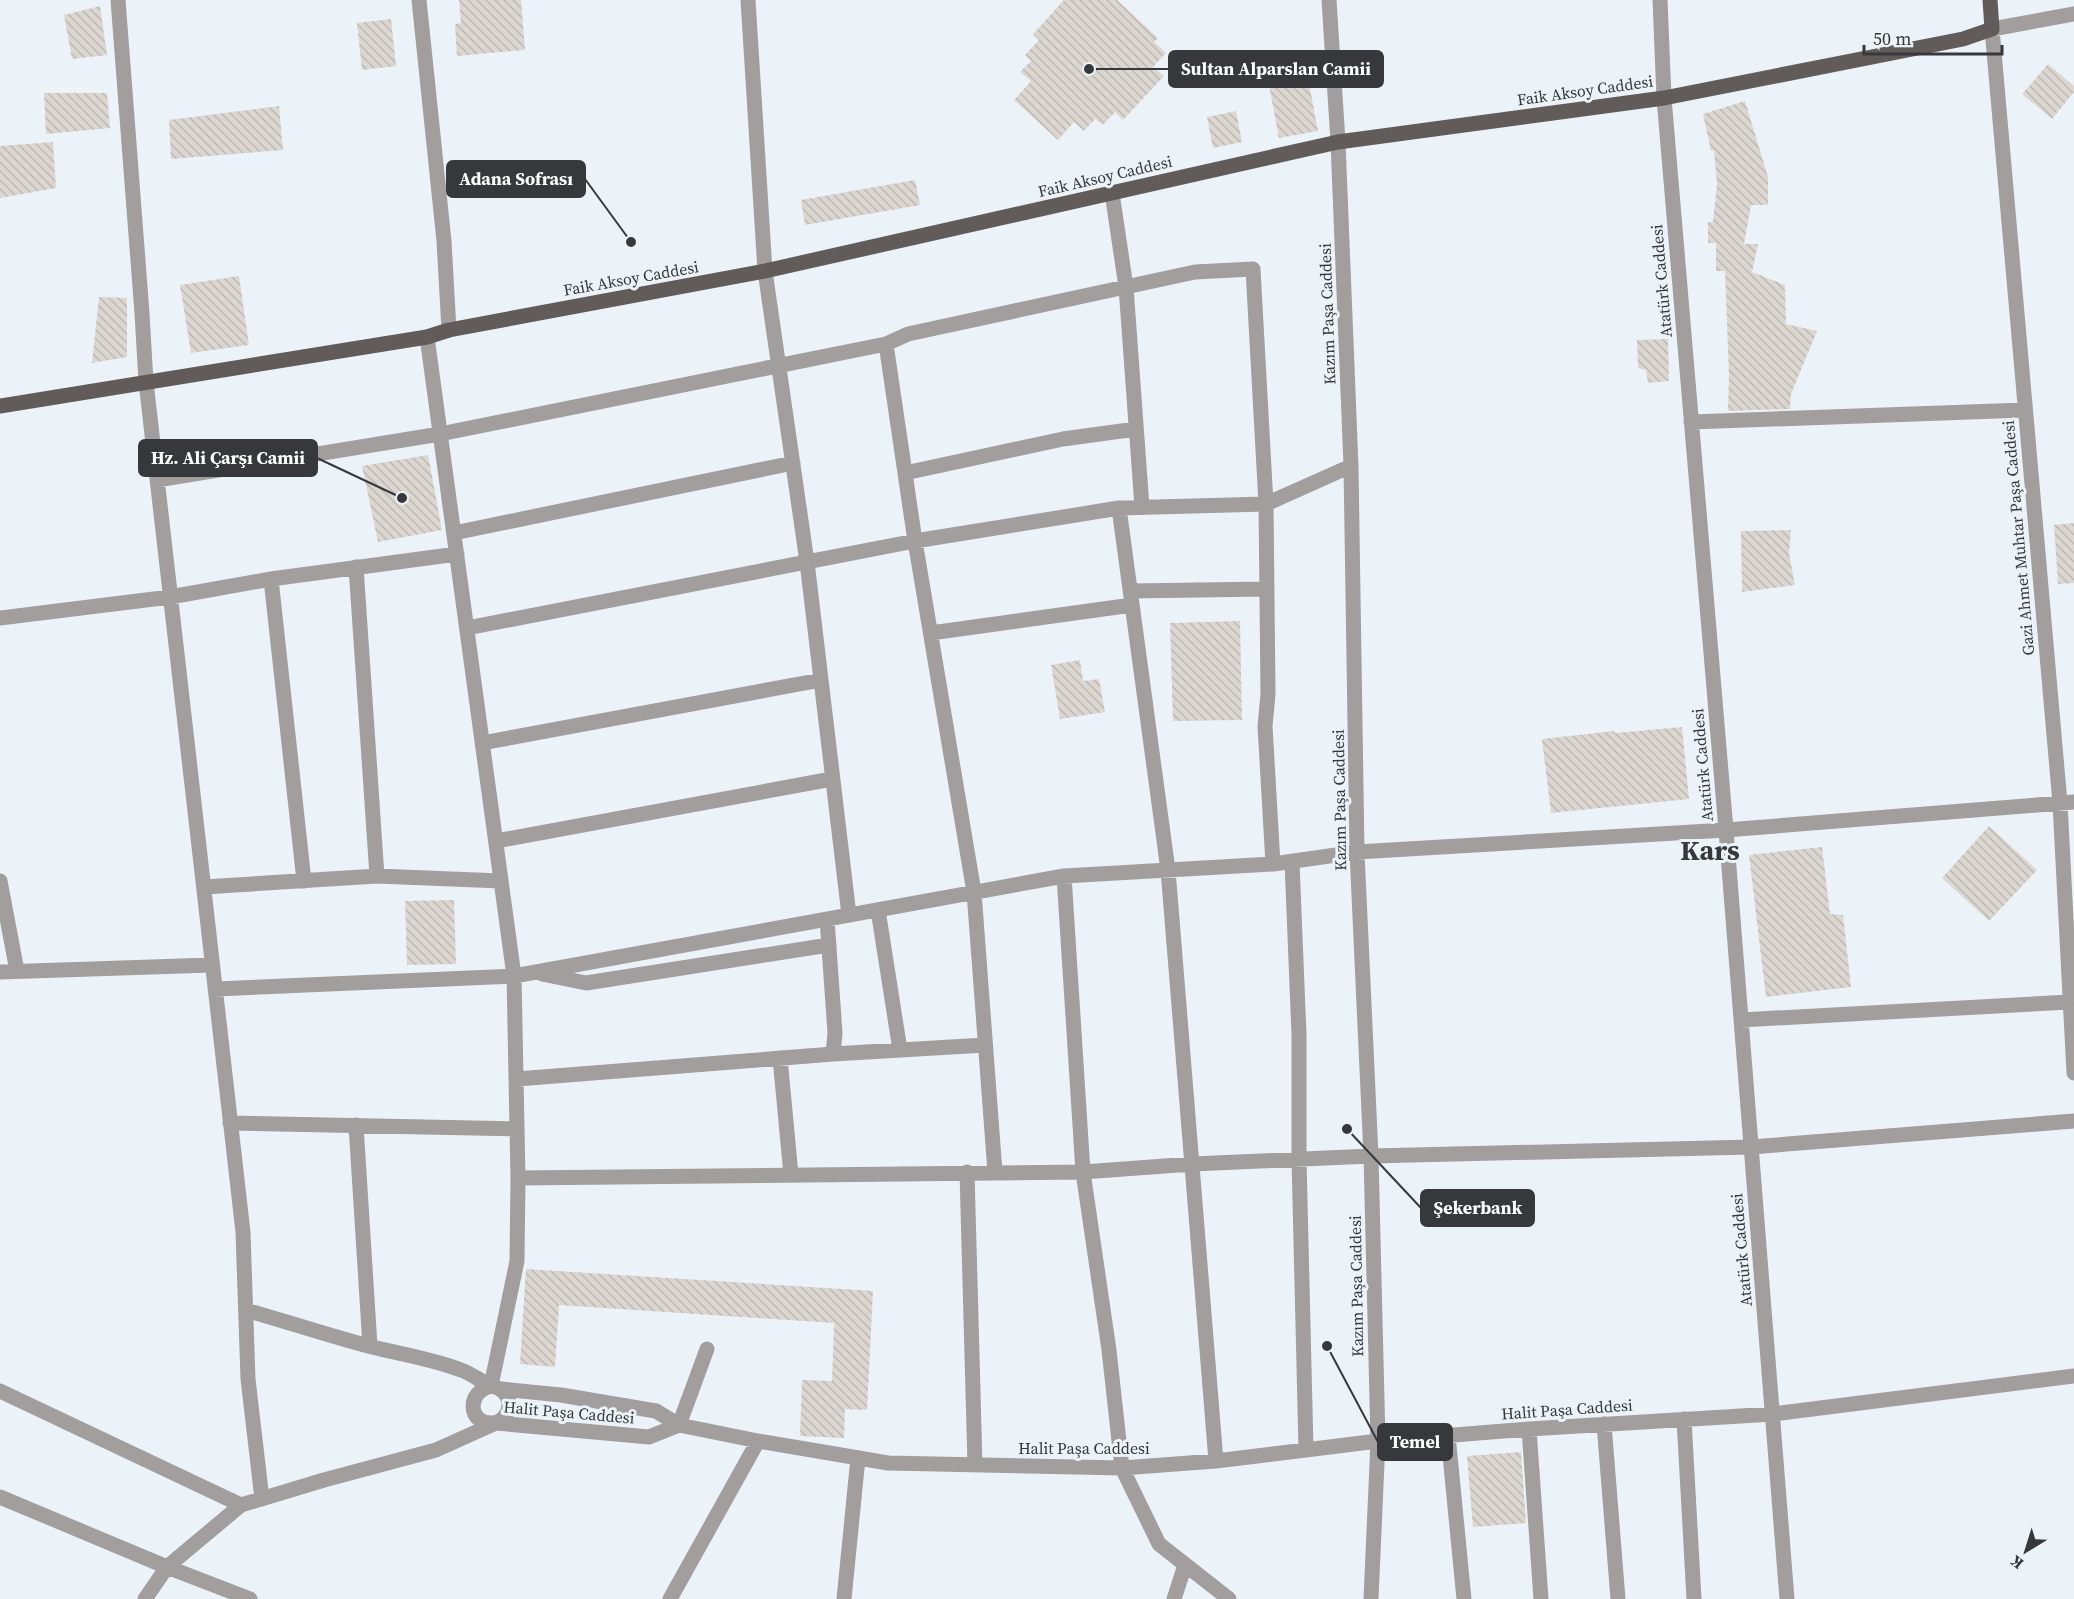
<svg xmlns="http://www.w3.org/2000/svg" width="2074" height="1599" font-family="'Source Serif 4',serif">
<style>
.building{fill:url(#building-back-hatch)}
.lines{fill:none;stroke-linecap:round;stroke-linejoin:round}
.minor{stroke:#a29e9e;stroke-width:15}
.major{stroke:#615b59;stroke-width:15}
.labels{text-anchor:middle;stroke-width:6;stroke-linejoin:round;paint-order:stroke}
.street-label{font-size:16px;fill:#36383b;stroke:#ecf3f8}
.town-label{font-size:28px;font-weight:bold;fill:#36383b;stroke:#ecf3f8}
.leader{fill:none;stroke:#36383b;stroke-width:2}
.callout-dot{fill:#36383b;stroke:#ecf3f8;stroke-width:2}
.callout{fill:#36383b;stroke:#36383b;stroke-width:2}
.callout-label{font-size:18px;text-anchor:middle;font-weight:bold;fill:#fff}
</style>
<defs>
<pattern id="building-back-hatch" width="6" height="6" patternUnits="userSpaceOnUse" patternTransform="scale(1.5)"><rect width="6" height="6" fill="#dcd6d0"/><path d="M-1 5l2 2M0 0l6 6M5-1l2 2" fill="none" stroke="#bdb8b4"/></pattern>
</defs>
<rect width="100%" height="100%" fill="#ecf3f8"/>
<path class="building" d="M459,0H521L525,50L457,56L455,24L461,23Z
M1064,0H1117L1158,38L1154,42L1166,53L1153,67L1164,76L1123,120L1115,112L1103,125L1095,119L1084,131L1074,122L1058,140L1014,100L1031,81L1020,72L1031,61L1025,55L1039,40L1033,34Z
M100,6L107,55L72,59L64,15Z
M391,19L396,66L362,70L357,23Z
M2048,64L2074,86V92L2052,119L2022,94Z
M1307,73L1318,131L1279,138L1268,80Z
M44,93H107L110,128L46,134Z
M1745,101L1768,177V205H1751L1744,244H1758L1752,272L1785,285L1786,324L1817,331L1791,394L1790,409L1728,411L1729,375L1725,271H1716V243H1708V222H1713L1717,184L1714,150L1711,151L1703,114Z
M279,106L283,150L171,159L169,120Z
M1236,111L1242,142L1213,148L1207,117Z
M53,142L56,188L0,198V146Z
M915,180L920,205L805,225L801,200Z
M239,276L249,345L191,353L180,285Z
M99,297L127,298V357L92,363Z
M1668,339L1669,381L1648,383L1646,370L1638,368L1637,340Z
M428,455L442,530L378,542L362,466Z
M2074,523V583L2058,584L2054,525Z
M1791,530L1789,553L1795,585L1742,592L1741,531Z
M1240,621L1242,720L1173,721L1170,623Z
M1080,660L1083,681L1099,679L1105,712L1060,719L1051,665Z
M1682,727L1689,799L1551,813L1542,739L1614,731L1615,733Z
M1989,826L2037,870L1989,921L1942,878Z
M1822,847L1830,914L1843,915L1851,987L1766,997L1749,855Z
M454,900L456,964L407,965L405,901Z
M526,1269L873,1291L867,1410L845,1409L844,1438L800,1436L802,1380L832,1381L834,1323L559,1305L555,1367L520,1364Z
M1521,1452L1526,1523L1473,1527L1467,1456Z"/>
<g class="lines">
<path class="minor" d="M118,0L142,313L146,382L243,1232L248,1379L262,1499
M419,0L444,241L449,330
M748,0L765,271L807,562L849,915
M1329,0L1338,142L1351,466L1357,852L1371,1156L1378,1441L1371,1599
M1660,0L1664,98L1726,830L1787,1599
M2074,14L1992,29L2060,803L2074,1073
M1112,193L1126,287L1142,507
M427,337L514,976L518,1178L517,1261L491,1386
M886,344L908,334L1195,272L1253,269L1266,504L1268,694L1265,726L1273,864
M1691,422L2025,410
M905,473L1063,439L1136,429
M157,480L440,434L886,344L915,541L974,892L995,1172
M1119,508L1168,870L1216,1461
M454,533L793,463
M356,567L377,876
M271,579L304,881
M1130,591L1267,589
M0,618L170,597L271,579L457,554
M467,628L915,541L1119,508L1266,504L1351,466
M931,633L1132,605
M482,743L821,680
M496,841L832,779
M1292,862L1299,1035V1159L1306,1449
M1064,876L1083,1172L1109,1350L1122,1468L1159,1544L1229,1599
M0,881L17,971
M204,887L377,876L501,881
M878,910L900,1050
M827,919L835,1033L833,1054
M0,972L212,965
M542,974L586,983L829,945
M215,989L514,976L1064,876L1273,864L1357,852L1726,830L2074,802
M1741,1020L2069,1002
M780,1058L791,1175
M517,1079L833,1054L985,1045
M230,1123L517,1129
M356,1125L370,1346
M967,1172L975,1465
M518,1178L1083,1172L1192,1164L1371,1156L1751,1147L2074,1121
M246,1310C288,1322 330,1336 372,1347C401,1354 433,1359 461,1370C470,1373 479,1380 489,1385C492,1387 498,1387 501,1390C510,1396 512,1409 504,1417C501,1421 497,1423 492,1423C468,1424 466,1392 491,1386
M501,1389L561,1395L656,1411L679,1425
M0,1391L241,1505
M1684,1419L1694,1599
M1604,1424L1618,1599
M679,1425L707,1349
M1529,1429L1541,1599
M1448,1435L1464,1599
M0,1497L167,1567L145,1599
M250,1599L167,1567L241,1505L324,1480L436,1450L496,1423L649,1437L679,1425L758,1441L888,1463L1122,1468L1216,1461L1378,1441L1529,1429L1773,1414L2074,1376
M670,1599L758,1441
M844,1599L858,1458
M1174,1599L1185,1565"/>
<path class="major" d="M0,406L427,337L449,330L765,271L1338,142L1664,98L1963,39L1992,29L1990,0"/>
</g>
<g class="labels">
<g class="street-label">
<text transform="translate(1585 90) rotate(-8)" y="6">Faik Aksoy Caddesi</text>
<text transform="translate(1105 176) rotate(-13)" y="6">Faik Aksoy Caddesi</text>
<text transform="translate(631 278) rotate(-10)" y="6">Faik Aksoy Caddesi</text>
<text transform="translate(1661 281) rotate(-95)" y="6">Atatürk Caddesi</text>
<text transform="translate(1327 314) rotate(-92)" y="6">Kazım Paşa Caddesi</text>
<text transform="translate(2018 538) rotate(-95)" y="6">Gazi Ahmet Muhtar Paşa Caddesi</text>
<text transform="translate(1702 765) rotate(-95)" y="6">Atatürk Caddesi</text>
<text transform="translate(1339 800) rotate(-91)" y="6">Kazım Paşa Caddesi</text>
<text transform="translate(1741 1250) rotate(-95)" y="6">Atatürk Caddesi</text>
<text transform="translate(1356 1286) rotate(-91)" y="6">Kazım Paşa Caddesi</text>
<text transform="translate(1567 1409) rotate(-4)" y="6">Halit Paşa Caddesi</text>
<text transform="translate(569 1412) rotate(5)" y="6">Halit Paşa Caddesi</text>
<text x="1084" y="1454">Halit Paşa Caddesi</text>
</g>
<g class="town-label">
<text x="1710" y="860">Kars</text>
</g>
</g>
<path class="leader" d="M1089 69L1169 69M631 242L585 179M402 498L317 458M1347 1129L1421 1208M1327 1346L1378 1442"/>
<g class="callout-dot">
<circle cx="1089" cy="69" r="6"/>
<circle cx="631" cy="242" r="6"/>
<circle cx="402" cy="498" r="6"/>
<circle cx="1347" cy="1129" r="6"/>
<circle cx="1327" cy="1346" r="6"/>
</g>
<g class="callout">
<rect x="1169" y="51" width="214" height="36" rx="6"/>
<rect x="447" y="161" width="138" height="36" rx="6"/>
<rect x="139" y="440" width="178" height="36" rx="6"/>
<rect x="1421" y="1190" width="113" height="36" rx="6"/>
<rect x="1378" y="1424" width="74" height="36" rx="6"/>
</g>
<g class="callout-label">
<text x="1276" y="75">Sultan Alparslan Camii</text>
<text x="516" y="185">Adana Sofrası</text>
<text x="228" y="464">Hz. Ali Çarşı Camii</text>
<text x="1478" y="1214">Şekerbank</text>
<text x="1415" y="1448">Temel</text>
</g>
<g transform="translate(2026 1551) rotate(218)" stroke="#ecf3f8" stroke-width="4.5" paint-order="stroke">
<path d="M0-4.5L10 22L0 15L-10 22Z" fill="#36383b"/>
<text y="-9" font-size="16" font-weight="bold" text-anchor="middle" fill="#36383b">K</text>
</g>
<path d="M1864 45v9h138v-9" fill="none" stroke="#36383b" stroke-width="3"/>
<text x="1873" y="45" font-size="18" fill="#36383b" stroke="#ecf3f8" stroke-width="4.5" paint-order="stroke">50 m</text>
</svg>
